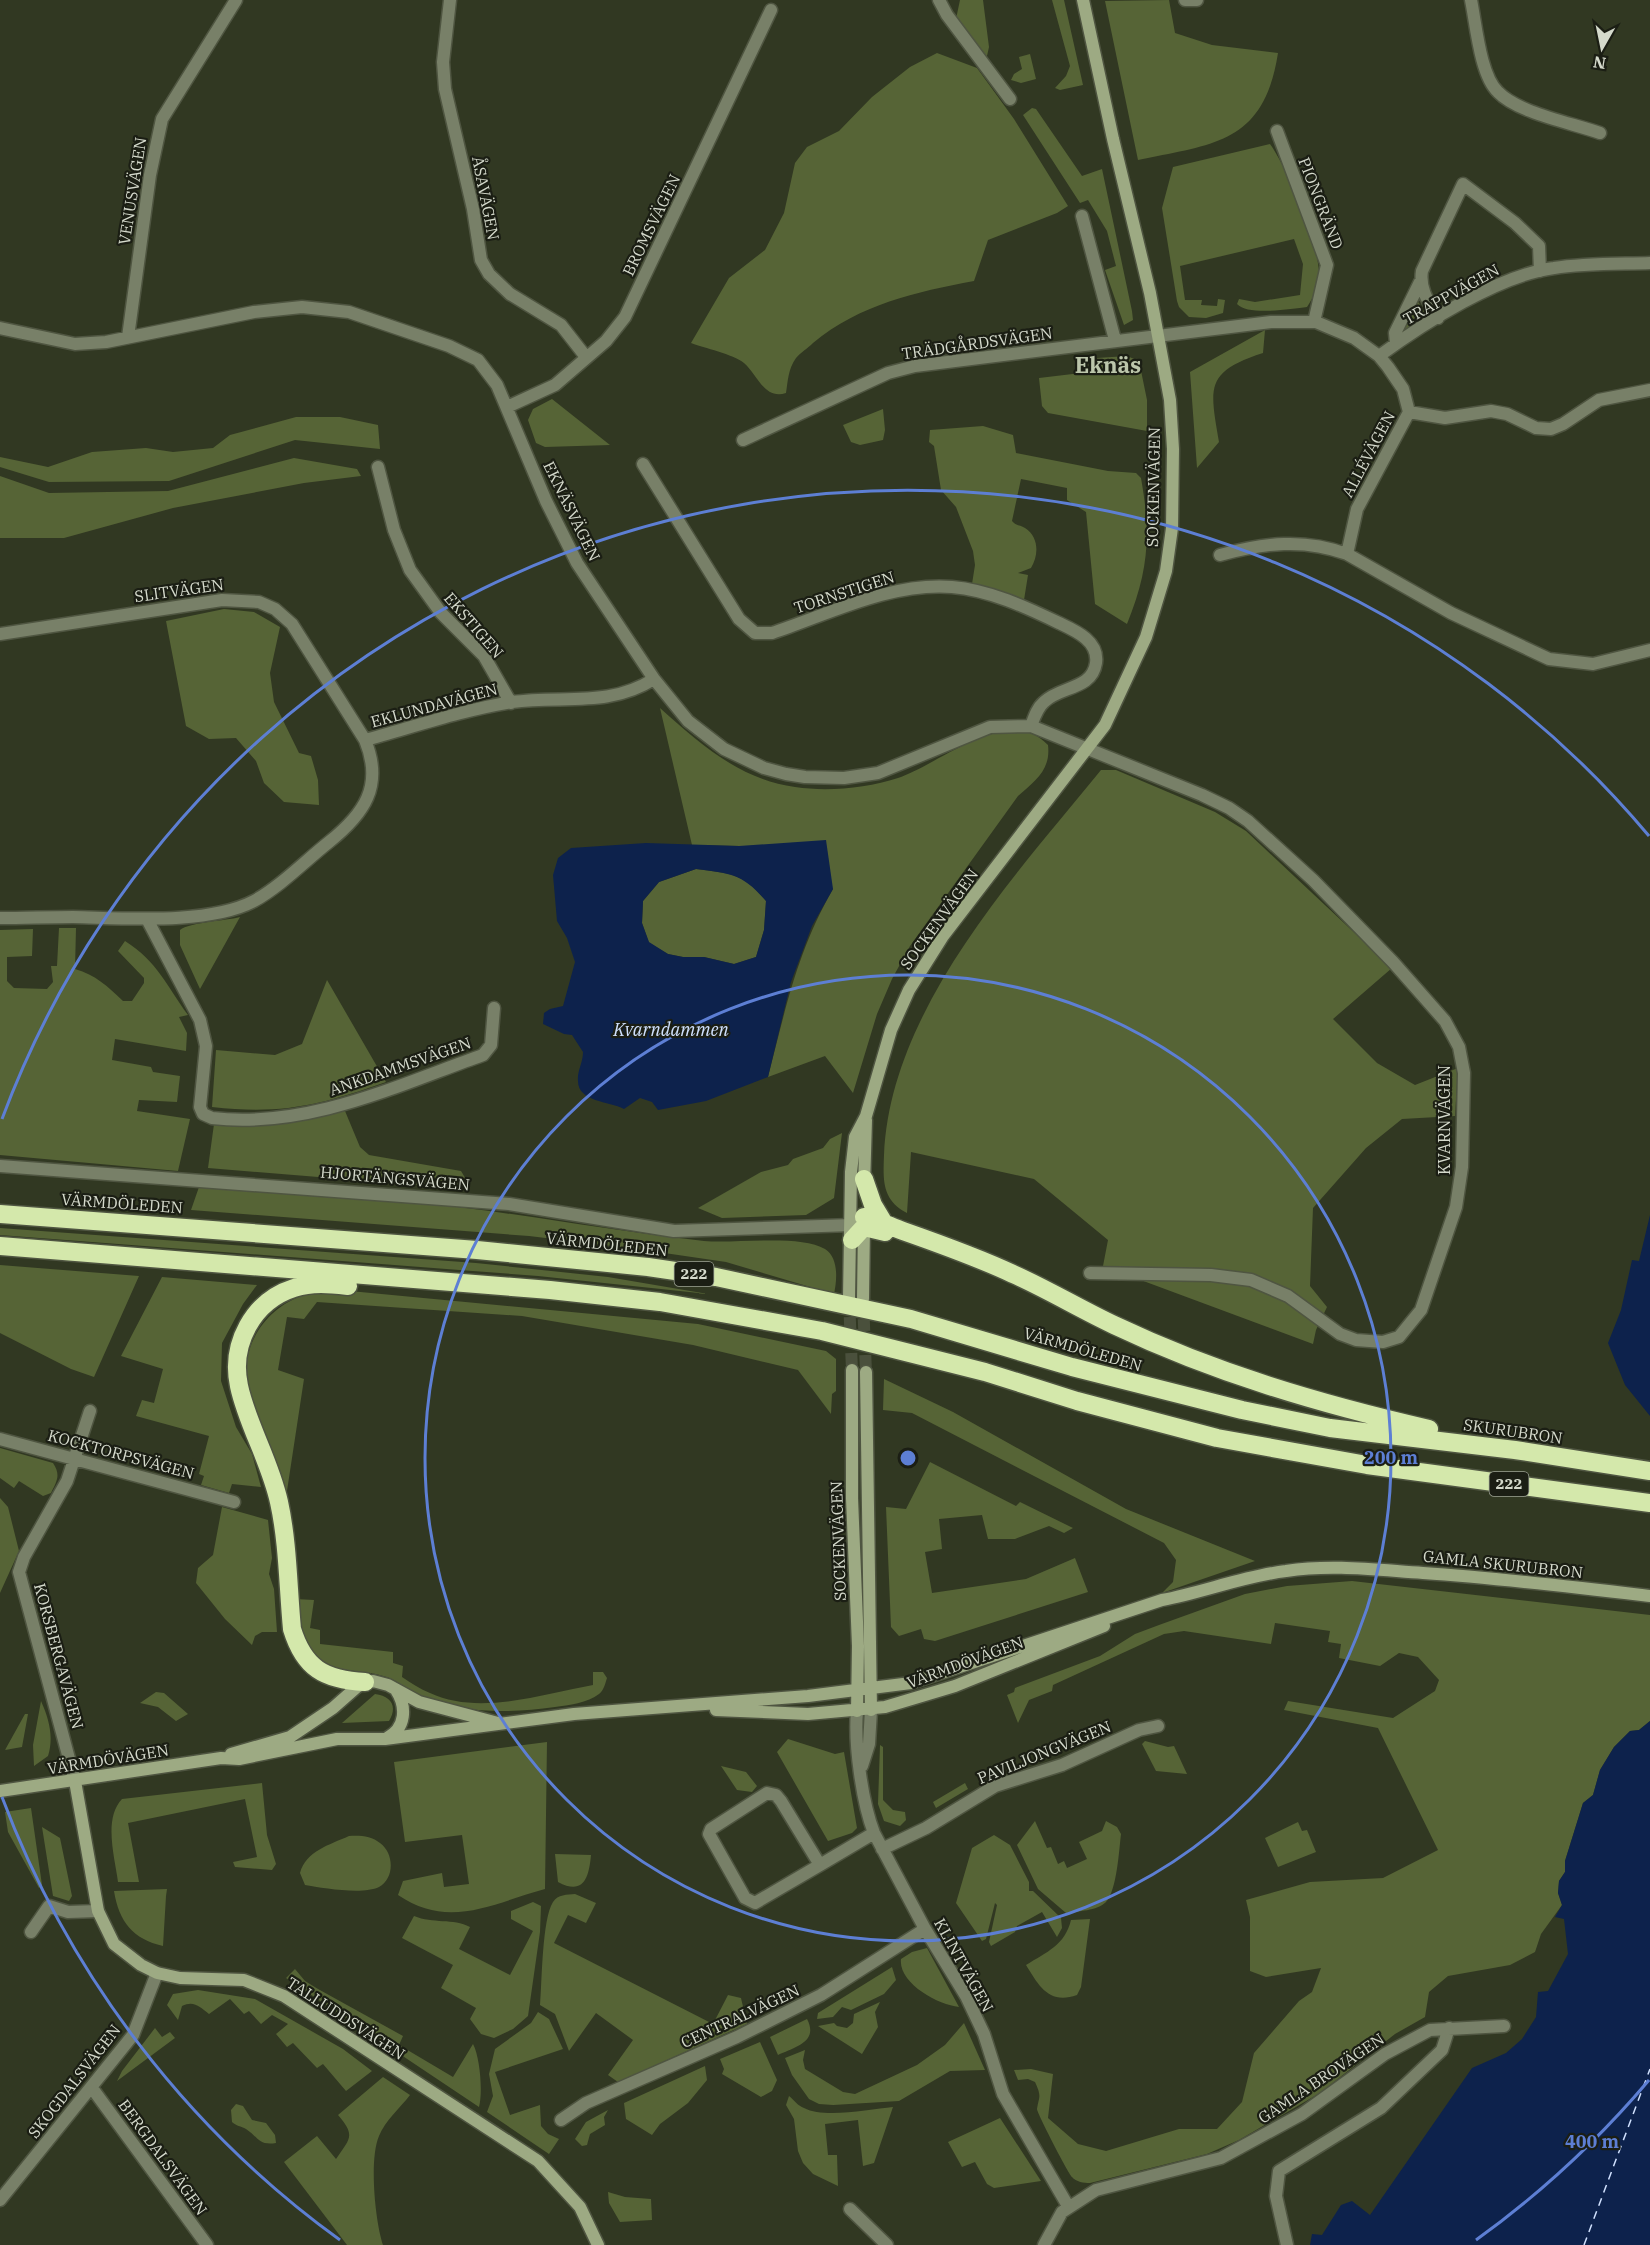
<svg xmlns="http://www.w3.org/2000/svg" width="1650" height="2245" font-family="'IBM Plex Serif',serif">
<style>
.green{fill:#566436}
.water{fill:#0d224c;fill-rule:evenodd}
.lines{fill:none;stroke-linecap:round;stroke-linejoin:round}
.ferry{stroke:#d0e1fe;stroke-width:1.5;stroke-dasharray:8 6;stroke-linecap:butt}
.secondary-tunnel{stroke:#4a503c;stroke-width:12;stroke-dasharray:12 6;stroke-linecap:butt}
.street-casing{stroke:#4f5541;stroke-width:15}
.secondary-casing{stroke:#4f5541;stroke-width:15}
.highway-casing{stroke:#4f5541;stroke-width:21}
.street{stroke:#788068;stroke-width:12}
.secondary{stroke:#9daa83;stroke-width:12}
.highway{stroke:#d4e8ab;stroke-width:18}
.ring{fill:none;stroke:#5d7fd4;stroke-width:3}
.labels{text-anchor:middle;stroke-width:4.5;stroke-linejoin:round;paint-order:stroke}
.shield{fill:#1b1e14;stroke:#9da295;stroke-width:1.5}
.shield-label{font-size:15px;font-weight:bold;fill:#d5dacc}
.street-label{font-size:16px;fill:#d5dacc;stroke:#1b1e14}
.water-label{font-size:18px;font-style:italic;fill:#d0e1fe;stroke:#1b1e14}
.district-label{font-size:22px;font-weight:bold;fill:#bcc6ab;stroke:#1b1e14}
.centre{fill:#5d7fd4;stroke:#1b1e14;stroke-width:3}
.ring-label{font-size:18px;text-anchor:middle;font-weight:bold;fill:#5d7fd4;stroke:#1b1e14;stroke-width:4.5;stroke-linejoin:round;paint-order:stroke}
</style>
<rect width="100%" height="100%" fill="#313822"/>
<path class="green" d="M960,0H983L989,47L987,56L983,57L956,19Z
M1052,0H1064L1083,85L1060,90L1055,88L1066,76L1070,66Z
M1169,0L1175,33L1212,45L1278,53C1264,143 1215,144 1138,160L1105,1Z
M937,53L977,68L1014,119L1068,206L1057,213L988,240L974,281C916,292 860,304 813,343C808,348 800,353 796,358C788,369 788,381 786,393C764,400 757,374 744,363C733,354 704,348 691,343L729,278L765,250L784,213L795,163L807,147L839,131L872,97L910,67Z
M1030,54L1036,79L1021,83L1011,80L1014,74L1022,69L1019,57Z
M1032,108L1036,109L1082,176L1102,169L1132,311L1133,320L1124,325L1105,270L1116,266L1107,231L1088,200L1080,203L1023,115Z
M1270,144C1288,169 1318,242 1319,273C1320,284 1313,298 1307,307C1290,309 1248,316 1237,304L1239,299L1255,302L1300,295L1303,264L1294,239L1180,266L1185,300H1202L1201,305L1217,306L1218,299L1225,300L1223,313L1206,318L1189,317L1179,307L1177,301L1162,208L1173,167Z
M1415,297L1428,317L1396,335Z
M1265,330L1263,353C1204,372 1210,388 1219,442L1197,468L1190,372Z
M1127,356L1139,361L1147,400V431L1048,413L1042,406L1039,378L1098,371L1097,358Z
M552,399L610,445L545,447L536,443L528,420L533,409Z
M883,409L885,430L883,440L860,445L851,442L843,425Z
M296,417H340L378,425L380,449L295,440L169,481L49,482L0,467V457L48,467L92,452L146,448L173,452L213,448L230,435Z
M983,426L1013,435L1016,453L1108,471L1136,473L1141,478C1151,534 1149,570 1127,624L1095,604L1086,512L1067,500V488L1021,479L1012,521C1016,526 1020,525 1025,528C1039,537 1039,555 1031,568L1018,573L1028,575L1024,600L972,584L975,565L973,551L956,507L941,490L934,446L929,442L930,430Z
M294,458L357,469L361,476L304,483L173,508L64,538H0V476L49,493L168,491Z
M224,609L254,612L280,627L270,673L274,702L299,753L311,756L318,780L319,805L284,802L264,783L256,761L236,738L209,739L186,726L166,621Z
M660,708C700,744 739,779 795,787C828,792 867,788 898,778C938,765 1009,703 1048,745C1051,770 1035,781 1018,796L910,946L892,979L877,1014L853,1093L825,1056L768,1077C786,1007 797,952 833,889L739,846L692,845Z
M1101,770H1116L1215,812L1246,831L1392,968L1333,1019L1377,1063L1415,1085L1458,1068L1455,1116L1402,1119L1366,1148L1313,1208L1310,1286L1327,1307L1316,1330L1313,1344L1103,1266L1108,1240L1034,1179L911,1152L907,1213C882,1200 883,1181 884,1155C890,1010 1014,877 1101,770Z
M696,869C732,874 742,872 766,901L764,930L756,957L734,964L704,957H683L668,954L649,943L642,923L643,901L659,882Z
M240,917L200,989L180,945V930C190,922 225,921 240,917Z
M59,928H76L75,969C96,975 107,986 123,1001H132L144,983V978L118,951L125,941C158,962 166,985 188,1015L179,1017L187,1033L186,1051L115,1039L112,1060L151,1067L153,1072L180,1076L177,1102L139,1100L137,1111L190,1119L178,1171L0,1155V930L33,929L32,956L7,957V981L14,988L47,989L53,982L51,966H57Z
M327,980L386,1082C321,1105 282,1115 212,1107L216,1050L275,1055L302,1044Z
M345,1111L360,1147L369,1155L461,1171L467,1181L465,1189L208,1168L214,1124L286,1123Z
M842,1133L834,1198L806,1215L722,1218L698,1208L761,1172L788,1165L793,1159L823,1148L830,1139Z
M199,1187C273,1193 347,1196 421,1203C515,1212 609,1231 704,1241C735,1244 800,1234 825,1249C839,1258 837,1280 834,1294L726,1262L637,1249L529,1236L191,1210Z
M0,1228L476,1263L608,1277L708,1294L538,1276L0,1235Z
M0,1265L139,1276L94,1377L71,1369L0,1333Z
M162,1277L257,1285L243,1304L222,1343L221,1381L236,1427L252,1454L261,1487L232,1484L229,1493L201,1485L204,1476L199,1474L209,1436L136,1416L142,1400L154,1403L163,1369L121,1356Z
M350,1291L698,1324L826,1351L836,1359V1391L832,1394L831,1414L798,1370L693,1345L522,1316L317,1302L304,1319L287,1317L278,1370L304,1379L285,1504C281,1486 278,1467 272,1450C264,1429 251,1407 247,1385C240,1345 267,1307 304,1295C319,1290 335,1292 350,1291Z
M884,1379L953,1412L1126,1509L1255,1561L1162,1593L1173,1582L1176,1560L1164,1543L912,1413L883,1410Z
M0,1448L53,1463C61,1475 57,1481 51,1493L43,1496L19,1481L14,1488L0,1478Z
M930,1462L1016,1506L1020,1502L1073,1528L1064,1533L1049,1526L1015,1539H988L982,1515L939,1519L942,1549L925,1552L932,1593L1026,1579L1075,1558L1088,1592L935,1641L924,1639L921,1629L899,1636L891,1627L886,1507L906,1509Z
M0,1498L8,1507L19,1551L0,1593Z
M222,1507L268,1520L272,1558L269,1574L274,1589L277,1632H262L255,1636L252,1645L225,1619L196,1583L198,1568L213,1555Z
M1352,1581L1650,1615V1721L1639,1730L1630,1731L1614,1747L1600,1770L1593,1795L1583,1803L1565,1861V1872L1559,1881L1558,1893L1562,1905L1541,1934L1535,1952L1510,1965L1448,1976L1429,1992L1425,2017L1395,2034L1320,2093L1239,2140L1207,2154L1090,2183C1084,2183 1076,2182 1072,2177C1068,2173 1037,2113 1037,2109C1039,2096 1042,2097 1035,2082L1028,2079L1018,2080L1014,2070L1031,2069L1053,2074L1048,2118L1078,2144L1106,2151L1179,2129H1217L1242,2102L1254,2053L1299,2001L1312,1992L1321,1968L1266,1977L1250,1971V1917L1246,1900L1310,1882L1383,1878L1438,1850L1378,1728L1284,1710L1288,1701L1393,1718L1435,1691L1439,1680L1418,1657L1399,1653L1380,1666L1339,1658L1341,1644L1328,1642L1330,1631L1275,1623L1271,1644L1184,1631L1164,1634L1053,1685L1052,1691L1029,1700L1018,1723L1007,1695L1014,1692L1015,1688L1100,1656L1135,1634L1159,1625L1245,1594L1287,1586Z
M295,1599L314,1600L310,1628L320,1630V1644L393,1652V1663L403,1666L402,1677C411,1683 420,1689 430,1693C479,1716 543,1694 593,1685V1672H603L607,1678C605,1684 604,1690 599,1694C588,1703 568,1705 555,1707C510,1713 467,1714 423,1698C409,1692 397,1679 383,1676C360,1669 337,1674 318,1657C301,1641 298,1620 295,1599Z
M156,1692L164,1693L188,1714L176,1721L158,1707L140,1703Z
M375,1694C391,1696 398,1706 389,1721L342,1723Z
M41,1701C49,1719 54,1737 48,1756L34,1766L33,1745Z
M25,1714H28L22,1747L5,1750Z
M788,1739L835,1754L844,1752L857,1828L852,1833L828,1841L777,1752Z
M1145,1741L1168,1747L1174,1746L1187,1774L1156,1771L1142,1744Z
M547,1742L545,1889C493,1903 449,1930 398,1895L403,1881L442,1873L444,1887L469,1884L462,1835L405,1842L394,1762Z
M880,1745L883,1747V1800L893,1810L905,1812L906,1820L900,1826L884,1821L878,1804Z
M721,1766L746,1772L757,1786L752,1792L737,1790Z
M262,1783L267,1835L276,1864L272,1870L235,1867L233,1862L257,1857L245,1799L128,1823L139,1882H118C115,1858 103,1819 122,1799Z
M965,1783L968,1789L936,1808L933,1802Z
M31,1808L42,1885L39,1888L8,1832L5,1812Z
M1035,1821L1047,1848L1051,1847L1058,1864L1064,1861L1067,1868L1087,1859L1079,1842L1102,1831L1106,1821L1117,1827L1121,1834C1119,1850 1117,1890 1106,1902C1097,1911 1078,1911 1066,1913L1038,1889L1017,1845Z
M1298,1822L1302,1831L1307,1830L1316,1852L1278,1867L1265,1838Z
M42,1827L60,1838L72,1896L69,1901L53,1896Z
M994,1835L1010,1845L1029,1882V1891H1033L1061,1918L1062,1928L1057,1937L1042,1912L1017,1926L1015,1932L991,1946L989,1942L997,1905L995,1903L986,1939L982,1941L956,1903L972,1848Z
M349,1836C359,1835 372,1836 380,1843C394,1853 395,1878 379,1887C363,1895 322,1888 305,1885L300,1873C306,1851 329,1845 349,1836Z
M555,1854L591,1855C589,1877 584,1896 558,1882Z
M167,1889L166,1896L163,1946C133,1939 119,1922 114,1891Z
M575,1894L596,1903L586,1923L568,1915L554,1943L713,2024L728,1995L741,1998L747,2024L618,2082L608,2075L633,2040L596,2013L569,2051L555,2014L540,2005C542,1982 542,1919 553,1902C558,1894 567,1895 575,1894Z
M533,1902L541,1906L540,1932L528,2016L513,2029L494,2038L481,2034L470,2019L476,2008L441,1988L453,1965L402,1938L414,1916C433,1924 453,1918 470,1927L459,1949L510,1975L533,1931L511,1919V1911Z
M1090,1919L1081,1987L1077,1995C1049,2005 1039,1986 1026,1965C1047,1952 1065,1945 1071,1920Z
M927,1948L959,2007C938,2005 898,1983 901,1959L912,1952Z
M892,1967L896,1980L884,1994L851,2010L842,2007L833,2017L817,2019L818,2013Z
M295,1969L305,1981L318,1989L403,2036L399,2045L453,2077L473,2044C480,2057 483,2092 479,2107L286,1978Z
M198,1990L255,1999L343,2049L372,2071L346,2091L323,2064L317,2068L293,2043L287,2047L276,2034L288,2024L272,2015L261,2024L249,2011L244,2014L230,1999L209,2014C200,2007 194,2000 182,2006L178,2020L167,2005L173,1994Z
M880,2002L875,2012L878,2027L862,2054L818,2026L834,2023L837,2026L847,2028L853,2023L854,2014Z
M538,2012L549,2019L563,2049L495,2072L510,2115L540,2105L541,2126L548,2134L559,2139L549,2154L487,2112L493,2096L489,2074L495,2049L531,2023Z
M807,2019C819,2042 795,2047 778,2055L770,2037Z
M964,2023L985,2070L950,2071L899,2101L833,2105L819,2104L809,2099L792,2075L785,2058L805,2050L803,2060L805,2069L843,2092L855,2094L917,2065L945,2045Z
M155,2028L162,2037L170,2032L175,2038L117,2081L122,2071Z
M760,2042L777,2080L772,2091L761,2097L722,2074L724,2069L720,2059Z
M705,2066L707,2080L688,2103L660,2124L652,2135L626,2119L624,2103Z
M383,2077L410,2095C400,2108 385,2121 379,2136C369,2159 375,2221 383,2245H347L284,2162L317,2136L336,2159C350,2138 356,2136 338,2115Z
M789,2096C794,2100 798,2106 804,2108C825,2119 870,2109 893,2107L874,2163L863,2166L858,2120L825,2124L828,2155H837L838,2186L813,2174L803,2163L798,2151L794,2119L786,2105Z
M236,2104L243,2106L252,2120L266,2123L275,2135L276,2143C259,2146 258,2137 246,2129C241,2126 236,2126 232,2122L231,2110Z
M608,2110L604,2117L605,2125L590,2134L587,2145L582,2146L575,2139L586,2122Z
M1000,2118L1041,2181L994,2188L987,2184L975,2162L962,2167L948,2142Z
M608,2192L625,2197L651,2199L652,2220L620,2222L609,2203Z"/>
<path class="water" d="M826,840L833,889L812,926L791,982L768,1077L706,1101L658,1110L652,1102L640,1098L624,1109C609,1101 578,1102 578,1081C577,1071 583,1063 583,1052L572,1035L564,1034L543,1024L544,1013L550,1009L563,1006L575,962L567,938L557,921L553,875L558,858L571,848L646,843L739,846ZM696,869C731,874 742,873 766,901L764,930L756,957L734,964L704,957H683L668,954L649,942L642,923L643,901L659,882Z
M1650,1215V1416L1625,1385L1608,1343L1621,1310L1632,1260L1639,1261Z
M1650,1721V2245H1310L1312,2234L1322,2235L1341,2205L1352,2201L1370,2215L1472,2068L1506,2053L1522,2039L1536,2017L1538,1992L1548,1991L1568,1954L1564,1919L1555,1917L1562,1905L1558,1893L1559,1881L1565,1872V1861L1583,1803L1593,1795L1600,1770L1614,1747L1630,1731L1639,1730Z"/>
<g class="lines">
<path class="ferry" d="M1584,2245L1650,2069"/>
<path class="secondary-tunnel" d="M849,1299L852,1370
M863,1301L866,1372"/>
<defs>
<path id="street" d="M450,0L443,62L445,89L473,209L481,260L489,274L510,294L561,325L586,357
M939,0L947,15L1010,99
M1185,0H1197
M1471,0C1476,24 1480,75 1498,92C1518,113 1572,123 1600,133
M1277,131L1327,265L1314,322
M1082,216L1115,340
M1438,318C1429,303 1419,289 1422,271L1463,184L1515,223L1539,246L1540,271
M0,328L75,344L106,342L254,312L302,307L349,312L449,346L478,360L497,385L546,501L577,563L654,679L688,721L724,749L764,768L786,774L805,777L844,778L878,773L990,727L1031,726L1202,795L1229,808L1248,821L1313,880L1393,962L1445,1021L1459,1047L1464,1073L1462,1167L1456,1207L1421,1310L1399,1337L1383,1342L1356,1340L1340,1334L1288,1296L1251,1280L1211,1275L1090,1273
M128,337L150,175L162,119L236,0
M1396,344L1395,333L1420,282
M1379,356C1424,323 1499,275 1554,268C1585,263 1618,264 1650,263
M507,407L555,385L606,341L625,317L771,10
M1409,412L1445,418L1491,411L1507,414L1536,428L1551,429L1563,424L1599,400L1650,390
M743,440L888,373L915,366L1271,322H1316L1354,338L1379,356L1388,367L1403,389L1409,412L1357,509L1347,554L1451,613L1549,659L1593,664L1650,650
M643,464L739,619L755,633H772C829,614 891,582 952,587C989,590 1026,607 1059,623C1076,631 1099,641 1096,663C1092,690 1060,686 1044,702C1037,708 1034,718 1031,726
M378,467L394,530L410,570L441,613L484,656L511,703
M1220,555C1264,543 1304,538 1347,554
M0,634L222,600L259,602L275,609L292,624L365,740C384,786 364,814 329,842C305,861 281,886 254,901C208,925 124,918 73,917C49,917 24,918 0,918
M365,740C413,727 462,710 512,702C563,695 608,708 654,679
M147,919L200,1020L206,1046L200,1107L203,1114L212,1118C307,1129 396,1086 483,1055L491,1045L494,1008
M0,1166L509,1204L674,1231L852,1225
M0,1439L234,1502
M857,1711C854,1744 862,1802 874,1833L925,1929L966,1996L984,2034L1003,2094L1068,2206
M862,1766L869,1744L871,1710
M75,1781L19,1572L24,1557L67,1481L90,1411
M767,1793L776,1795L781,1801L820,1865L755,1903L745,1898L709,1834L711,1829Z
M882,1849L926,1828L995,1786L1062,1765L1139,1730L1158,1726
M820,1865L874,1833
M31,1932L49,1906L68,1912L98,1911
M92,2088L207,2245
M561,2120L586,2103L737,2037L821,1995L925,1929
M0,2200L133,2035L157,1973
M850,2209L887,2245
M1044,2245L1062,2212L1096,2190L1221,2158L1302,2114L1385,2054L1430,2030L1504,2026
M1287,2245L1276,2196L1279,2171L1381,2108L1442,2050L1449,2028"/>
<path id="secondary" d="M864,1187L866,1120
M849,1298L851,1172L855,1137L866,1116L891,1030L909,990L943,936L1105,725L1146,637L1166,571L1172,528L1173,449L1170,400L1150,293L1113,139L1083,0
M863,1299L864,1225
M852,1370V1498L858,1646L857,1711
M866,1372L871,1710
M716,1710L808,1714L885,1707L955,1686L1104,1626
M387,1738C406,1728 407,1707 396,1690
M231,1754L290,1737L333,1708L358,1686L373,1681L388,1685L419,1702L498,1723
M75,1781L98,1911L114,1944L141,1965L157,1973L180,1978L244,1980L284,1996L538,2161L580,2207L598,2245
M0,1791L221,1758L239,1759L337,1739H385L574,1714L808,1696L911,1683L1162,1600C1204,1592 1244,1576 1286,1571C1332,1564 1377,1570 1423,1573C1499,1578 1574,1587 1650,1596"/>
<path id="highway" d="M864,1179L873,1205L882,1220
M0,1214L477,1250L648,1267L716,1277L911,1319L1072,1367L1242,1410L1330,1428L1515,1450L1650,1471
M864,1217C879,1220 889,1226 903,1231C940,1244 977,1257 1013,1274C1047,1289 1080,1309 1114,1325C1215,1373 1320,1404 1429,1429
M852,1240L864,1227L885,1232
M0,1246L550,1290L660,1302L822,1331L985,1372L1077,1401L1217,1438L1367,1465L1650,1503
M348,1286C330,1284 312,1282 294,1288C253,1301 230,1344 239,1386C247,1424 270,1461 279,1502C288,1543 288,1587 292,1629C304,1668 324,1680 365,1682"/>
</defs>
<use href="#street" class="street-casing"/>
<use href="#secondary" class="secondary-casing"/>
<use href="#highway" class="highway-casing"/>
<use href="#street" class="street"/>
<use href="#secondary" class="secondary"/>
<use href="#highway" class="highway"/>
</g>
<g class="ring">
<circle cx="908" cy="1458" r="483"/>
<path d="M1649 2080A967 967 0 0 1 1476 2240M340 2240A967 967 0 0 1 2 1797M2 1119A967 967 0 0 1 1649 836"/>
</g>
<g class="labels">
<g class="shield">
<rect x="674.5" y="1262" width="39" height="24" rx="4.5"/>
<rect x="1489.5" y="1472" width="39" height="24" rx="4.5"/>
</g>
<g class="shield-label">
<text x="694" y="1279">222</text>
<text x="1509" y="1489">222</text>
</g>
<g class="street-label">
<text transform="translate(132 191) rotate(-81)" y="6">VENUSVÄGEN</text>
<text transform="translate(486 198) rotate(79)" y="6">ÅSAVÄGEN</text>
<text transform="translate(1321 203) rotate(69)" y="6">PIONGRÄND</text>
<text transform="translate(651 225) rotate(-64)" y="6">BROMSVÄGEN</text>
<text transform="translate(1451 294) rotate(-29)" y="6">TRAPPVÄGEN</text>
<text transform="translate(977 343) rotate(-8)" y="6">TRÄDGÅRDSVÄGEN</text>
<text transform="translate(1368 454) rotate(-62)" y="6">ALLÉVÄGEN</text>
<text transform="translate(1153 487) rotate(-89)" y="6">SOCKENVÄGEN</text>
<text transform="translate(572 511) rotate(64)" y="6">EKNÄSVÄGEN</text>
<text transform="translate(179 590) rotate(-8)" y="6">SLITVÄGEN</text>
<text transform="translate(844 592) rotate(-18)" y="6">TORNSTIGEN</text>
<text transform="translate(474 625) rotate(49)" y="6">EKSTIGEN</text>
<text transform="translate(434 705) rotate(-15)" y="6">EKLUNDAVÄGEN</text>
<text transform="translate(939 919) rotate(-54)" y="6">SOCKENVÄGEN</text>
<text transform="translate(400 1066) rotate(-19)" y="6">ANKDAMMSVÄGEN</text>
<text transform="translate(1444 1120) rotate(-90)" y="6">KVARNVÄGEN</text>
<text transform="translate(395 1178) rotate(5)" y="6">HJORTÄNGSVÄGEN</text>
<text transform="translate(122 1203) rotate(4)" y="6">VÄRMDÖLEDEN</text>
<text transform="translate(607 1244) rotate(6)" y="6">VÄRMDÖLEDEN</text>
<text transform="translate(1083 1349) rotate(16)" y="6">VÄRMDÖLEDEN</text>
<text transform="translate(1513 1431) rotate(8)" y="6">SKURUBRON</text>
<text transform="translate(121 1454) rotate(15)" y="6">KOCKTORPSVÄGEN</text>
<text transform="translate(838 1541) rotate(-92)" y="6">SOCKENVÄGEN</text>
<text transform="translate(1503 1564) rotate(6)" y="6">GAMLA SKURUBRON</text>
<text transform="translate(59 1656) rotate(75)" y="6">KORSBERGAVÄGEN</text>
<text transform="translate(965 1662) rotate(-20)" y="6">VÄRMDÖVÄGEN</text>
<text transform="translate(1044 1752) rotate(-22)" y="6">PAVILJONGVÄGEN</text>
<text transform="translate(108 1759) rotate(-9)" y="6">VÄRMDÖVÄGEN</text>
<text transform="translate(964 1965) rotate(61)" y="6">KLINTVÄGEN</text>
<text transform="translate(740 2016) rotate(-25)" y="6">CENTRALVÄGEN</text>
<text transform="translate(346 2018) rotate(33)" y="6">TALLUDDSVÄGEN</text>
<text transform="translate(1321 2078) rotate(-34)" y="6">GAMLA BROVÄGEN</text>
<text transform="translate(74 2081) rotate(-52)" y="6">SKOGDALSVÄGEN</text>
<text transform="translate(163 2157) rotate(54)" y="6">BERGDALSVÄGEN</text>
</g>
<g class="water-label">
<text x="671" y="1036">Kvarndammen</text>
</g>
<g class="district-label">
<text x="1108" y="373">Eknäs</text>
</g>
</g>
<circle cx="908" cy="1458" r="9" class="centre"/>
<g class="ring-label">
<text x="1391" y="1464">200 m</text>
<text x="1592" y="2148">400 m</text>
</g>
<g transform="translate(1602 48) rotate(189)" stroke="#1b1e14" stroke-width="4.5" paint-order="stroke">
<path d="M0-4.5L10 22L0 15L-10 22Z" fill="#d5dacc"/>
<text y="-9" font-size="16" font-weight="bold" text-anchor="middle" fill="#d5dacc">N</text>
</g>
</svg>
